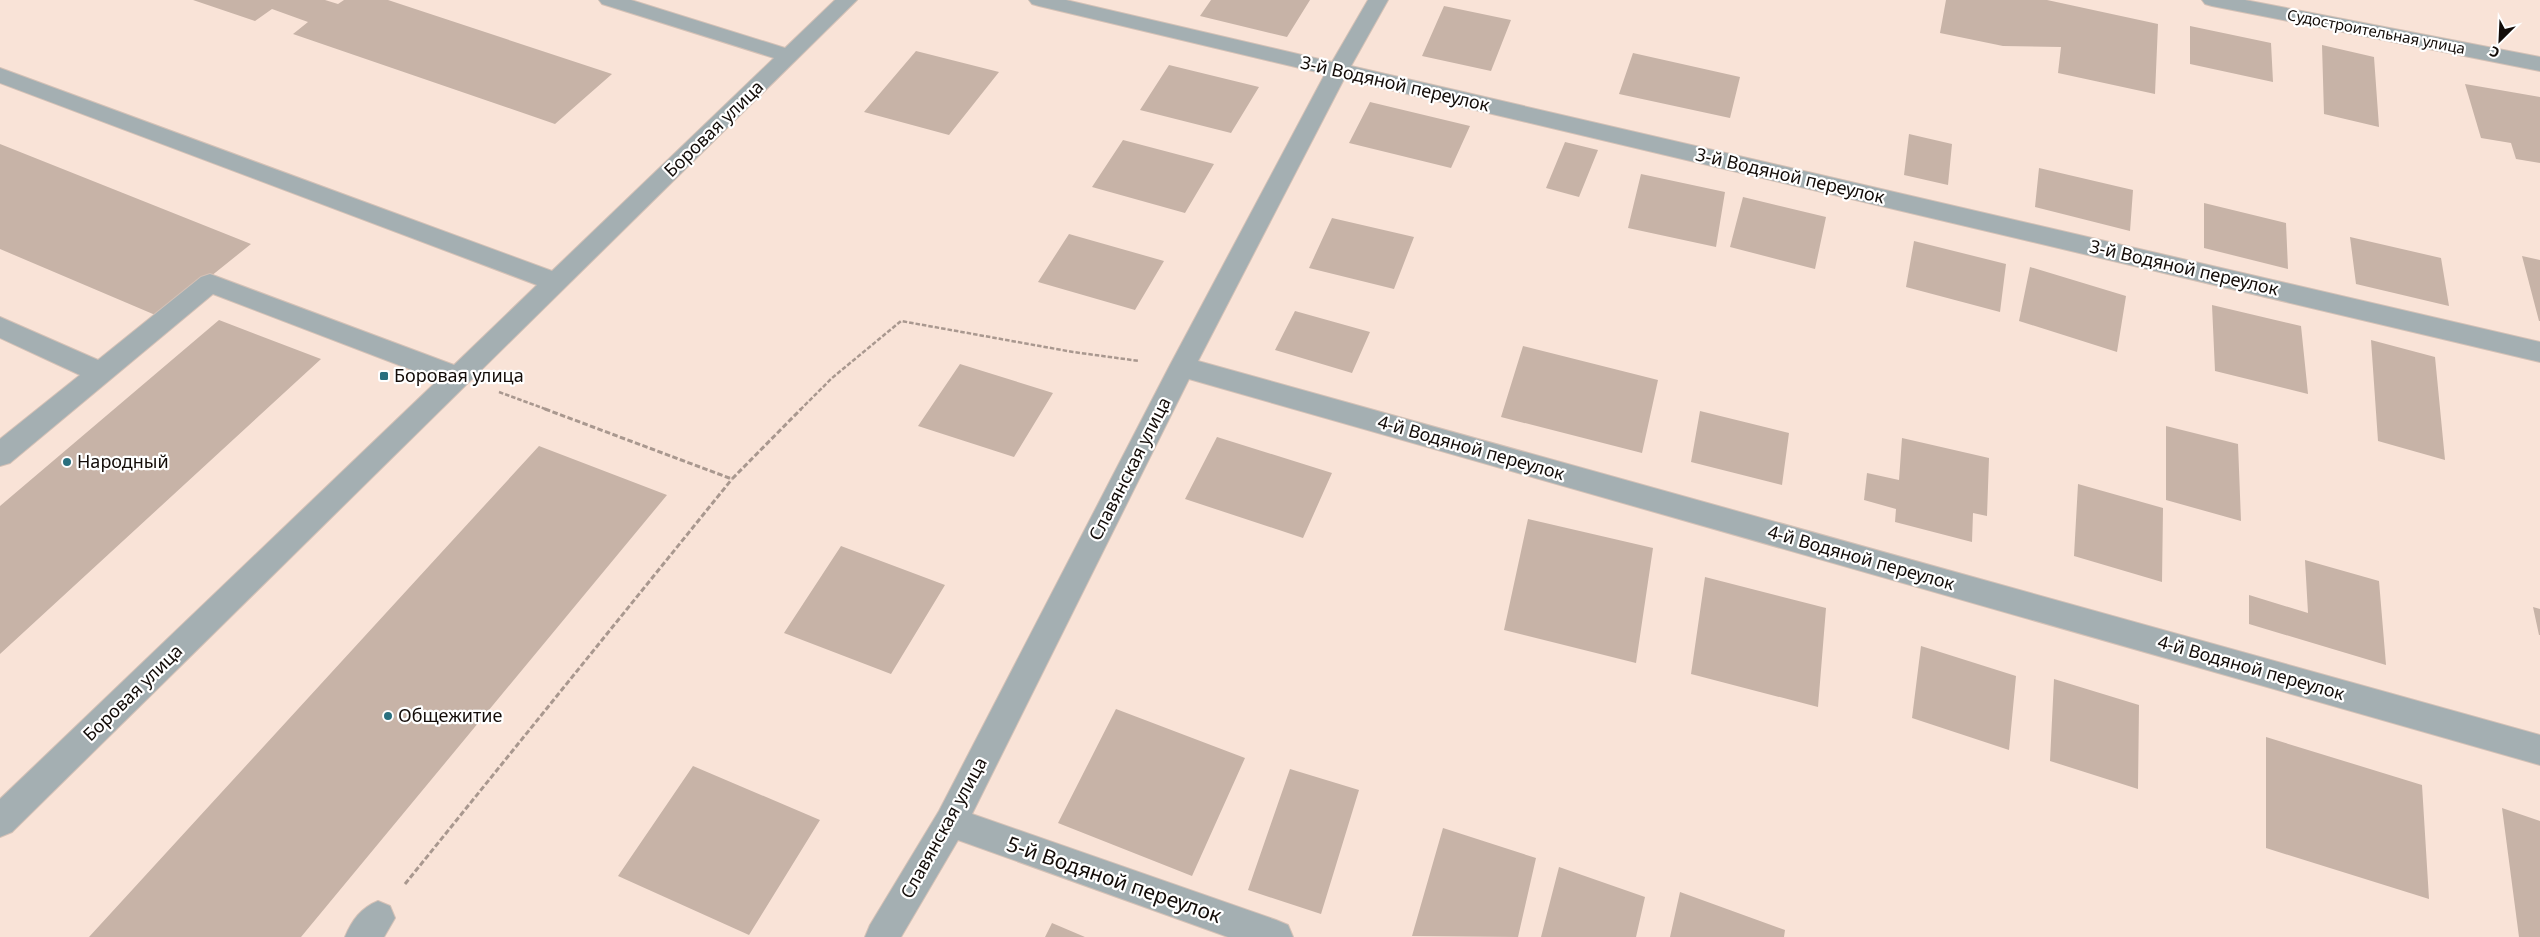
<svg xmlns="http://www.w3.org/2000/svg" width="2540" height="937" font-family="'Noto Sans',sans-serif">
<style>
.building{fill:#c7b3a7}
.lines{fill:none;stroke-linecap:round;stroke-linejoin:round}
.minor-casing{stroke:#d4c1b6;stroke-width:2}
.path-far1{stroke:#a9988f;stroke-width:2.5;stroke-dasharray:4.5 2;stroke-linecap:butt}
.path{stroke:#a9988f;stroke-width:3;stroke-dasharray:5.5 2.5;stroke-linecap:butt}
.minor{fill:#a4afb2;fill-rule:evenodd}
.poi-dot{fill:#296f7e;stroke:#fff;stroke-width:2}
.labels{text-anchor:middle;stroke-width:4.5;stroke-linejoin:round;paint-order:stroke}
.far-street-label{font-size:15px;fill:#130c08;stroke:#fff}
.street-label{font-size:18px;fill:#130c08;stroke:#fff}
.poi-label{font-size:18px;fill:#130c08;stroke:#fff;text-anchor:start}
.near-street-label{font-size:21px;fill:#130c08;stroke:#fff}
</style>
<rect width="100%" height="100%" fill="#f9e3d7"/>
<path class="building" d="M193,0H325L338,4L344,0H388L612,74L555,124L293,34L308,22L272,9L255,21Z
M1211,0H1310L1287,37L1200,16Z
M1946,0H2047L2158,24L2155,94L2058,73L2061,47L2003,46L1940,33Z
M1444,6L1511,20L1491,71L1422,56Z
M2190,26L2271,43L2273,82L2190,64Z
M2322,45L2374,57L2379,127L2324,114Z
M916,51L999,72L949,135L864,112Z
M1633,53L1740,77L1730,118L1619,94Z
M1169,65L1259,87L1231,133L1140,110Z
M2465,84L2540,97V163L2516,159L2511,143L2481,138Z
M1370,102L1470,126L1451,168L1349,143Z
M1909,134L1952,144L1948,185L1904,175Z
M1123,140L1214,164L1185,213L1092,187Z
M1565,142L1598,150L1579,197L1546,188Z
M0,144L251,244L160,317L0,249Z
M2039,168L2133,190L2130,231L2035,207Z
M1641,174L1725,192L1716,247L1628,228Z
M1743,197L1826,217L1815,269L1730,247Z
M2204,203L2286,223L2288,269L2204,248Z
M1332,218L1414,237L1394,289L1309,268Z
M1069,234L1164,261L1135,310L1038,282Z
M2350,237L2441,258L2449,306L2356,284Z
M1914,241L2006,264L2000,312L1906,287Z
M2522,256L2540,260V321H2539Z
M2030,267L2126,296L2117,352L2019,321Z
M2212,305L2301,326L2308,394L2215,371Z
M1295,311L1370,332L1352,373L1275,350Z
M219,320L321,359L0,654V506Z
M2371,340L2435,357L2445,460L2378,441Z
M1523,346L1658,380L1642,453L1501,417Z
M960,364L1053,393L1014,457L918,426Z
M1700,411L1789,433L1782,485L1691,462Z
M2166,426L2238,444L2241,521L2166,500Z
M1217,437L1332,473L1303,538L1185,499Z
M1902,438L1989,458L1987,516L1973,513L1972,542L1895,522L1896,509L1864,500L1867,473L1899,480Z
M539,446L667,495L301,937H89Z
M2078,484L2163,508L2162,582L2074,556Z
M1528,519L1653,548L1636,663L1504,630Z
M841,546L945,585L891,674L784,633Z
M2305,560L2379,581L2386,665L2249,624V595L2308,613Z
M1705,577L1826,608L1818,707L1691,674Z
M2533,607L2540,609V635H2539Z
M1921,646L2016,676L2009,750L1912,718Z
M2054,679L2139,705L2138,789L2050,761Z
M1116,709L1245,758L1192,876L1058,823Z
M2266,737L2422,785L2429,899L2266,848Z
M693,766L820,820L749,935L618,876Z
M1290,769L1359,790L1321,914L1248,890Z
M2502,808L2540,821V937H2519Z
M1443,828L1536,858L1518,937L1412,936Z
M1559,867L1645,897L1636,937H1541Z
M1680,892L1785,930L1784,937H1670Z
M1052,923L1085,937H1045Z"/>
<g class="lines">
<defs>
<path id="minor" d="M599,0H631L785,48L835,0H857L12,832L0,837V799L438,380L213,294L10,463L0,466V439L80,375L0,338V317L98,360L201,277L210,274L454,365L537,285L0,83V68L552,271L774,58L602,4Z
M1029,0H1066L1332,62L1368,0H1388L1351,66L2540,342V362L1344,79L1198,361L2540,735V765L1189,379L972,814L1276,920L1288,925L1293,937H1228L958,840L901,937H865L870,925L939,811L1169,367L1325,74L1039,6L1032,4Z
M2202,0H2245L2540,57V71L2212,6L2205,4Z
M378,901L390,906L395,918L384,937H345C352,920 361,908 378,901Z"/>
</defs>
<use href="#minor" class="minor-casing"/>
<path class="path-far1" d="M499,392L548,410
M800,410L832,378L901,321L1073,352L1139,361"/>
<path class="path" d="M545,409L732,479L801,409
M405,884L732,479"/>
<use href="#minor" class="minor"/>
</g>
<g class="poi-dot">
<rect x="379" y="371" width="10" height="10" rx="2.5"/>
<circle cx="67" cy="462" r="5"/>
<circle cx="388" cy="716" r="5"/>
</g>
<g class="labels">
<g class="far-street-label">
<text transform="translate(2376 32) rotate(11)" y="5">Судостроительная улица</text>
</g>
<g class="street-label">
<text transform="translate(1395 84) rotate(13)" y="6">3-й Водяной переулок</text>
<text transform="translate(714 129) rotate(-44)" y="6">Боровая улица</text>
<text transform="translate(1790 176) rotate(13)" y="6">3-й Водяной переулок</text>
<text transform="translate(2184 268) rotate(13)" y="6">3-й Водяной переулок</text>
<text transform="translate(1471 448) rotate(16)" y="6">4-й Водяной переулок</text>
<text transform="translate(1130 469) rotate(-63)" y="6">Славянская улица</text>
<text transform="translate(1861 558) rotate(16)" y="6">4-й Водяной переулок</text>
<text transform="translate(2251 668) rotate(16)" y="6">4-й Водяной переулок</text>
<text transform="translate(133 693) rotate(-44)" y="6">Боровая улица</text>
<text transform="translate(944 828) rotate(-61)" y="6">Славянская улица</text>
</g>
<g class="poi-label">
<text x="394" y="382">Боровая улица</text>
<text x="77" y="468">Народный</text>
<text x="398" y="722">Общежитие</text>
</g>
<g class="near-street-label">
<text transform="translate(1114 880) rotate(19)" y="7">5-й Водяной переулок</text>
</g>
</g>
<g transform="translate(2500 40) rotate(204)" stroke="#ffffff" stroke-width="4" paint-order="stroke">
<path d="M0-4L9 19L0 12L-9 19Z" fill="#130c08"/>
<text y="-8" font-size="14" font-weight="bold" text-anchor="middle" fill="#130c08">С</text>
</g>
</svg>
